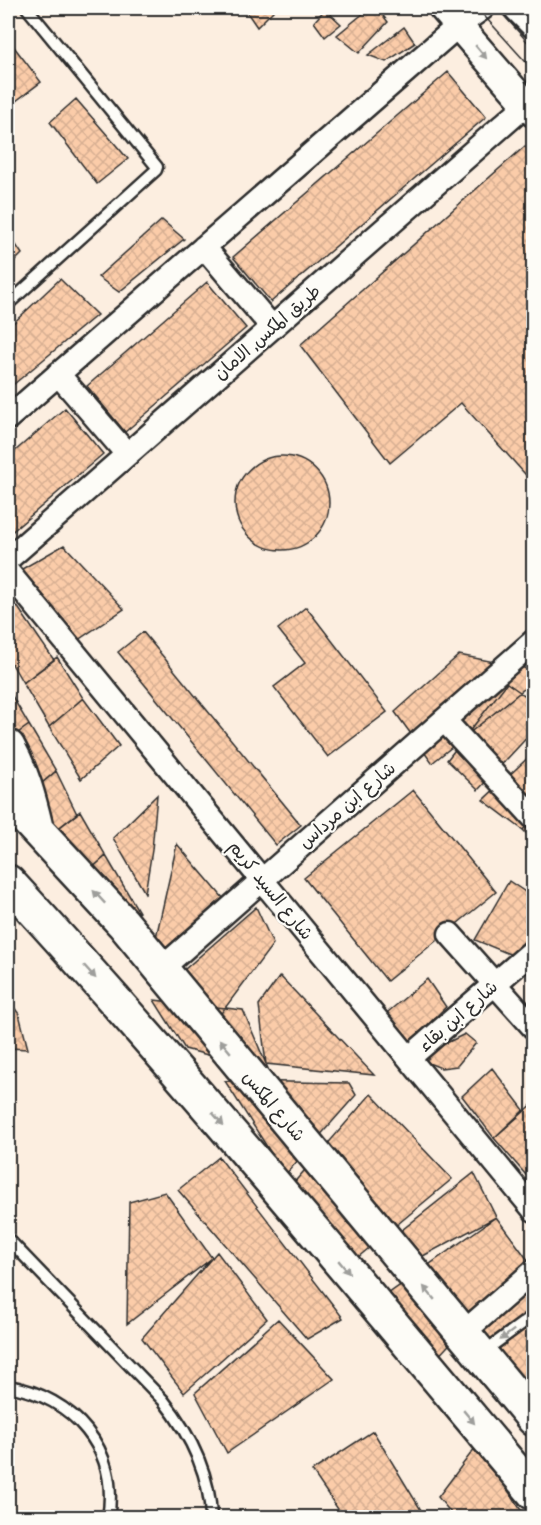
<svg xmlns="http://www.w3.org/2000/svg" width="541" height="1525" font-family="'Balsamiq Sans','Playpen Sans Arabic',sans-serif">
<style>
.building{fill:url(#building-cross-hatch);stroke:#2b2b2b;stroke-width:1.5}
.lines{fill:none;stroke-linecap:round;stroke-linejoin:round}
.service-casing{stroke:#2b2b2b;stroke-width:15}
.minor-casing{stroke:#2b2b2b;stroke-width:27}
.tertiary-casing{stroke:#2b2b2b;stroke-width:32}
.primary-casing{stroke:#2b2b2b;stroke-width:38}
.service{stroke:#fdfcf7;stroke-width:10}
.minor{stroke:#fdfcf7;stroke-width:22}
.tertiary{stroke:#fdfcf7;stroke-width:27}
.primary{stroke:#fdfcf7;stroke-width:33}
.tram{stroke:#2b2b2b;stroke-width:1.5}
.oneway{fill:#9e9e9b}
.labels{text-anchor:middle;stroke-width:4.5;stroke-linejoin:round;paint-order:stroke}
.street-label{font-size:18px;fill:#2b2b2b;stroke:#fdfcf7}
</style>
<defs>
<pattern id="building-cross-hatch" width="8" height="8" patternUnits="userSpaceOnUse" patternTransform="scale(1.5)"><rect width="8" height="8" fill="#fbcca9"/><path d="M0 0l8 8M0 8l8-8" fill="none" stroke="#d7af92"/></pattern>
</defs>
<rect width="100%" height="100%" fill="#fceee0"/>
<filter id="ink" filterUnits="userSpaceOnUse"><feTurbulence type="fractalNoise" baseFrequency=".0167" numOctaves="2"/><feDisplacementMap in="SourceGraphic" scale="12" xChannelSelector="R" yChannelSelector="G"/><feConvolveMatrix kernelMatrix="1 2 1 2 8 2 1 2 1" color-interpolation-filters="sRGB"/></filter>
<g filter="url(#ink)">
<path class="building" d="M244,8H276L257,27Z
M370,8H377L388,22L359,53L337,35Z
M325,9L341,24L325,37L314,22Z
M404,27L415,43L386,62L368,55Z
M8,39L41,82L8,107Z
M448,72L486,117L271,302L233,257Z
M76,99L128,159L97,184L50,122Z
M525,146L534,155V484L461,403L390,463L300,345Z
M162,220L184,239L119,292L98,277Z
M8,233L22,254L8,268Z
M60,279L97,315L8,389V328Z
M207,282L246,328L125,432L87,386Z
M65,408L103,454L8,535V457Z
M235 503a47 47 0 1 1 94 0a47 47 0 1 1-94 0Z
M64,545L124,609L75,642L15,573Z
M17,606L54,660L23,683L8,657V614Z
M306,607L387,712L328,757L274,687L305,663L278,629Z
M143,632L301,825L276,845L118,652Z
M459,655L534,670V681L432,763L395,712Z
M57,657L83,698L49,727L23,683Z
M507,683L534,702V730L478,790L447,760Z
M9,691L29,725L8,740V693Z
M83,698L119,746L81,779L49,727Z
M29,725L56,771L34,790L8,740Z
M534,752V814L523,830L483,800Z
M56,771L77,814L48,836L28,795Z
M413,790L496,892L387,981L304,878Z
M157,795L152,850L145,893L113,838Z
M80,811L106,856L84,875L48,836Z
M534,817V841L523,830Z
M177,844L224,899L148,973Z
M106,856L139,912L123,923L84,875Z
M509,881L534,898V964L475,940Z
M256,907L273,944L210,1028L184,970Z
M280,976L374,1075L266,1064L259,1005Z
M427,979L446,1007L407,1045L382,1017Z
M8,999L19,1014L28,1049L8,1048Z
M154,1000L243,1010L269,1071L185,1049Z
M465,1034L476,1043L457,1066L441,1068L416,1058Z
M492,1068L524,1110L494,1138L462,1096Z
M225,1081L349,1083L356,1095L285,1175Z
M371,1094L452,1179L351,1263L284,1194Z
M534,1103V1164L526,1175L494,1138Z
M219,1157L343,1318L307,1339L178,1190Z
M474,1173L496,1217L395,1271L402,1230Z
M165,1192L212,1258L127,1324L129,1202Z
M496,1217L528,1260L420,1376L364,1311Z
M217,1252L267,1319L184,1393L142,1338Z
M534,1286V1415L452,1340Z
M278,1319L334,1379L227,1453L195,1393Z
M373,1431L421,1510L411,1518H344L312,1471Z
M478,1444L526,1518H455L438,1497Z"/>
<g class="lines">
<defs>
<path id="service" d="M8,304L156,170L157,167L27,8
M8,1239L163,1400C190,1434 210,1473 211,1518
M482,1353L527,1320L534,1318
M8,1386C73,1397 120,1449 108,1518"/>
<path id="minor" d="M204,247L272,327
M58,374L127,454
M8,418L459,25L483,8
M8,559L534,98
M8,572L534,1210
M444,720L534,818
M450,934L534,1028
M161,969L534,641
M409,1058L534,950
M463,1333L534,1271"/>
<path id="tertiary" d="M443,8L534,113
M518,8L534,24"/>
<path id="primary" d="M8,747C22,772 29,798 36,827
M8,799L123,923L534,1419
M8,882C190,1080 361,1287 534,1493"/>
</defs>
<use href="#service" class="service-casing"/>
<use href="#minor" class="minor-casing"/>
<use href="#tertiary" class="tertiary-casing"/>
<use href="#primary" class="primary-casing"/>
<use href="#service" class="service"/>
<use href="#minor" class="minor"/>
<use href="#tertiary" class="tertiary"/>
<use href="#primary" class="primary"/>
<path class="tram" d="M477,8L534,71
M497,8L534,49"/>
</g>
<defs><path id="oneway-solid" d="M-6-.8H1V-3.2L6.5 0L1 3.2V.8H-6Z" transform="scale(1.5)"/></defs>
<g class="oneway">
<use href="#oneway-solid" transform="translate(481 52) rotate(50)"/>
<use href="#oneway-solid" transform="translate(99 897) rotate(-133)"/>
<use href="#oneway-solid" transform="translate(90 972) rotate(48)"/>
<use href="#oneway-solid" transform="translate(225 1046) rotate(-130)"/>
<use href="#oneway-solid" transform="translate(218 1119) rotate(49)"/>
<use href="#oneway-solid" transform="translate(344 1267) rotate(50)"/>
<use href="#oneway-solid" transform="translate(429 1293) rotate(-130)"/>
<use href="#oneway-solid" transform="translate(507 1335) rotate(143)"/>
<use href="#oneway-solid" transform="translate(469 1417) rotate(50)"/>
</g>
</g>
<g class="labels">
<g class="street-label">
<text transform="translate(267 332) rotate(-41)" y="6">طريق المكس, الامان</text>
<text transform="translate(347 805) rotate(-41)" y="6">شارع ابن مرداس</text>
<text transform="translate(271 890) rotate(51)" y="6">شارع السيد كريم</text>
<text transform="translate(458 1016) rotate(-41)" y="6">شارع ابن بقاء</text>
<text transform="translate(274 1106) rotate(50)" y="6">شارع المكس</text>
</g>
</g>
<rect width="541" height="1525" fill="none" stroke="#fdfcf7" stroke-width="30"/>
<rect x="15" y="15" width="511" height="1495" fill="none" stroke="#2b2b2b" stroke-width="2" filter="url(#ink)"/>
</svg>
